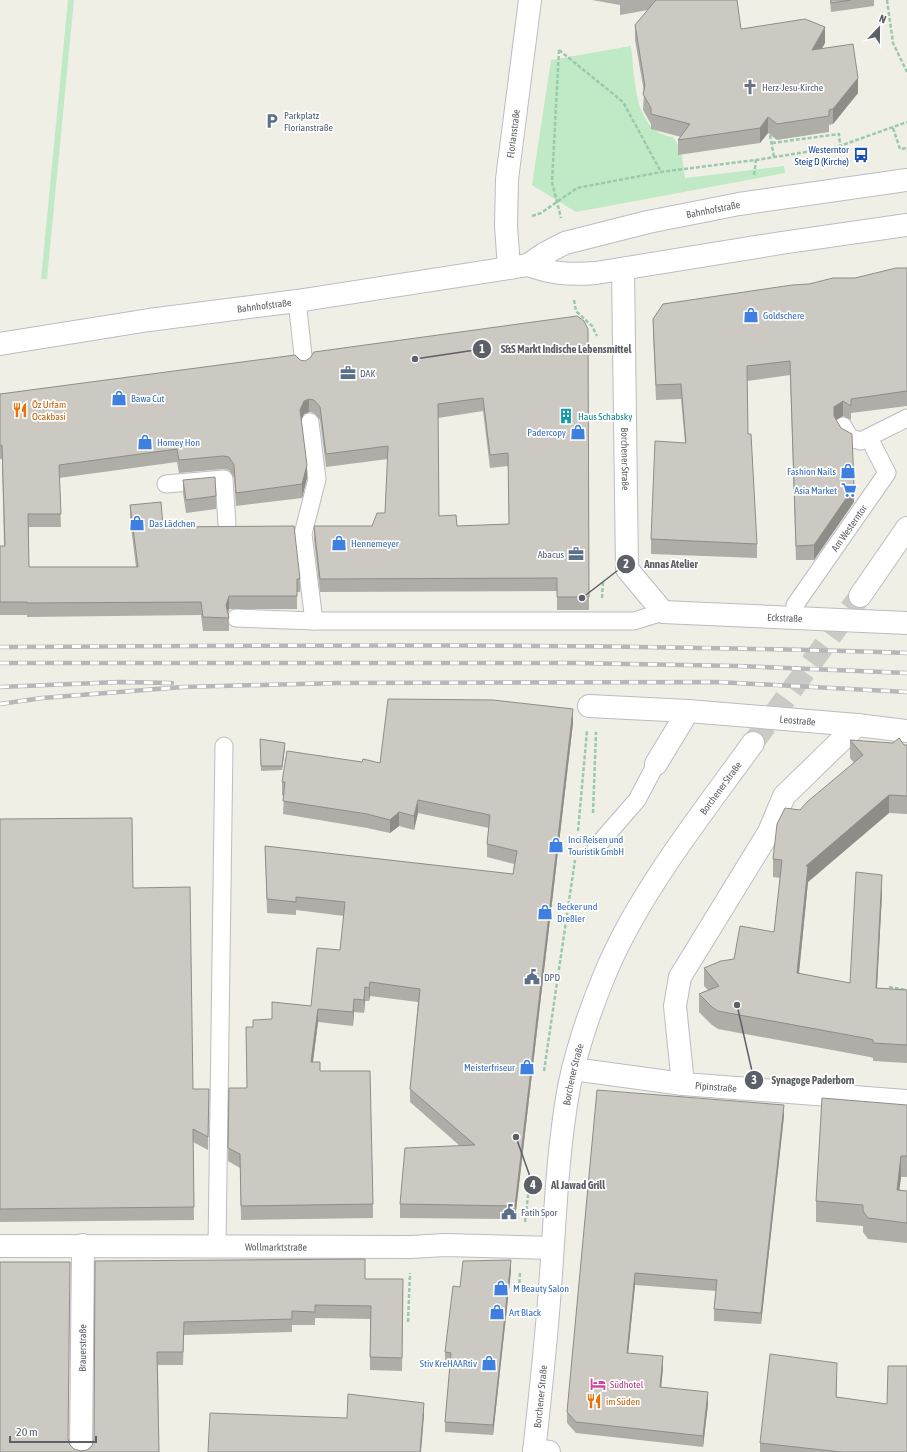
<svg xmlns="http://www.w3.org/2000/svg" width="907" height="1452" font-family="'Asap Condensed',sans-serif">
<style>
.green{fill:#c0e9c6}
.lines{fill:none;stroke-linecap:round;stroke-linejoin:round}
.secondary-tunnel{stroke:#cbcbc5;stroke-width:22;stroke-dasharray:22 11;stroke-linecap:butt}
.service-casing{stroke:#babcc1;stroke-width:19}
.minor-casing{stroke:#babcc1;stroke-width:24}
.secondary-casing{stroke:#babdc4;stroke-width:24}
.path{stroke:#99caad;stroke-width:2.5;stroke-dasharray:4 2;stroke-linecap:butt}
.service{stroke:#fff;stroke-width:17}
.minor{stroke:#fff;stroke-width:22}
.secondary{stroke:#fff;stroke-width:22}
.rail-casing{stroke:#b6b7b7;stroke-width:4.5}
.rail{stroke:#fff;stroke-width:3;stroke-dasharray:9;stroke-linecap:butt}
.wall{fill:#afada7;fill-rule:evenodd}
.shaded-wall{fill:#8e8d88}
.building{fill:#cbc9c2;stroke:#8e8d88;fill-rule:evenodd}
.labels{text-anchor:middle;stroke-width:3.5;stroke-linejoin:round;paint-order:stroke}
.worship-label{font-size:10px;fill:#5b616d;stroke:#fff;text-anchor:start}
.service-label{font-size:10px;fill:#4e5e75;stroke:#fff;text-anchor:start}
.street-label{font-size:10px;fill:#5d6066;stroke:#fff}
.transit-label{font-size:10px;fill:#164399;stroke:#fff;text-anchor:end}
.shop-label{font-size:10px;fill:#366cbe;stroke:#fff;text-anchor:start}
.food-label{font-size:10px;fill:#c56008;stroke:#fff;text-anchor:start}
.culture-label{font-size:10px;fill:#0d838f;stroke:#fff;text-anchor:start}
.hotel-label{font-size:10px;fill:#b23c85;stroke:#fff;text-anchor:start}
.leader{fill:none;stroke:#5d6066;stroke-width:1.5}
.callout-dot{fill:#5d6066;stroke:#fff;stroke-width:1.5}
.mark-label{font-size:12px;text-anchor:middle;font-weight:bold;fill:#fff}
.callout-label{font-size:11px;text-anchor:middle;font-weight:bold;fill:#5d6066;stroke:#fff;stroke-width:3.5;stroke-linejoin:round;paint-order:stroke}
</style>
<rect width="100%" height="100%" fill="#f0efe5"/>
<path class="green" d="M68,0H74L47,279H41Z
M631,46C635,77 633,132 673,137L681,150L685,178L784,166L785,173L576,212L532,185L551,60Z"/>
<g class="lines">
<path class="secondary-tunnel" d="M753,743L860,596"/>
<defs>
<g id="service">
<path d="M297,301L304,364"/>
<path d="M310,422L317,479L303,534L314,621H634L663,612"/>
<path d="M843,426L850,438L861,441L907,418"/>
<path d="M166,484L224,479L227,524"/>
<path d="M236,618L314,621"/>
<path id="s1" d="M794,618L795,605L887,473L869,438"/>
<path d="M596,847L637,800L656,764"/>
<path d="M217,1246L224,746"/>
</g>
<g id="minor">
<path id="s2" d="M509,268L506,226L507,179L530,0"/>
<path id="s3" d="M623,269L627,569L663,612L907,623"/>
<path d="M589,706L688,711"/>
<path id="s4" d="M656,764L688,711L857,725L907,731"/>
<path id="s5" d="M573,1069L683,1084L907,1101"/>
<path d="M683,1084L675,1006L680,977L769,832L784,796L857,725"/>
<path id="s6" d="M0,1246L411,1247L445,1245L552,1248"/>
<path d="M534,1450L549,1452"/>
<path id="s7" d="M81,1452L83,1245"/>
</g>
<g id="secondary">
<path d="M528,265C553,274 570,275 596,273L781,243L907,225"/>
<path id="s8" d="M0,344L149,320L297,301L528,265L544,254L565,243L648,222L739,204L907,180"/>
<path d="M860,596L907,528"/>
<path id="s9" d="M534,1452C540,1398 546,1343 550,1288C555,1221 557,1153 569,1087C577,1048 590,1010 605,974C639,892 702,814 753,743"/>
</g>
</defs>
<use href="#service" class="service-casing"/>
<use href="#minor" class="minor-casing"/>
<use href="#secondary" class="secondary-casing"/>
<path class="path" d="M887,0L893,43L907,72
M559,50L552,182L561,218
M559,50L623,102L661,172
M893,128L900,149L907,148
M770,135L774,157
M772,143L839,134L840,145
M754,175L756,160
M532,216L541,213L577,188L661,172L756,160L837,147L907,122
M574,300L576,311L592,326L597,336
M602,598L603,581
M593,813L596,732
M578,831L587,731
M889,987L907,990
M544,1071L575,860
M525,1222L529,1187
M520,1273L519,1287L524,1288
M408,1322L410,1273"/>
<use href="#service" class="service"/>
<use href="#minor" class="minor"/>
<use href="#secondary" class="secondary"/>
<defs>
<path id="rail" d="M0,647C302,645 605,643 907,653
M0,663H577L737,666L907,673
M0,687L120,682L172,683
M0,704L42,698L183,687L338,683L717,682L907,692"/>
</defs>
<use href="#rail" class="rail-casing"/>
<use href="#rail" class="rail"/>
</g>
<path class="wall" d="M592,0H737L741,29L825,43L822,48L858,93L833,124L829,125V132L777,140L768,133L760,143L678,155V140L681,137L651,129V124L643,110L644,92L635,40V25L648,10L620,15V5Z
M830,0H874V6L831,12Z
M907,268V406L851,413V420L843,416L836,420L854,502L814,560H796L790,375L747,381L748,434L757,544V558L651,554V539L685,443L681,399L656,400L653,334V319L809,284L855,278Z
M588,329L589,610H557V591L320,592L314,540V526H372L385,513L388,459L326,467L320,420L314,413L309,412L304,414L301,420L307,478L302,498L236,506L234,478L229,470L223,469L179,473L177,462L59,478L61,527H29V567H136L130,519V505L163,527L300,579V592H297V609H229L228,613L229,618V631H203L201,615L27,617V615H0V546H4L2,459H0V394L300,360L305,361ZM483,411L490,468L508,466L509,524L457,526L439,516L438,418Z
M183,480L216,496V509L186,513L183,493Z
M573,723L515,1219L400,1218V1204L460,1146L410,1102V1089L418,1002L370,996L369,1001H365L364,1013L354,1012L353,1026L318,1022L313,1062L320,1071L373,1204V1218L241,1220L240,1168L228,1161L229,1088H247L253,1027L272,1019V1002L311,1006L340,950L344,916L296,910V915L267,913L265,846L513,874L514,864L487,857V844L489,828L418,813L414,830L399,826L390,833L367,828L283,814L284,796L282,795V782L362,762L380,763Z
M260,739L285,748L282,770L261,771Z
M850,740L907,745V814L889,813L808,882L799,974L850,983L882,894L877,988L907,990V1063L873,1061V1058L870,1057L718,1029L712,1025L699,1012V994L708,990L704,986V968L734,959L774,932L780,878L773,877V859L800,810L854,763L850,758Z
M0,819L133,888L193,1089H209L208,1150L193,1142L194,1220L0,1222Z
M597,1090L784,1116L761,1324L714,1321V1309L716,1291L635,1285L628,1353L663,1368L661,1387L708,1404L703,1447L576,1433L567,1423V1412Z
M907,1105V1177H901L899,1190L907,1191V1243L868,1239L863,1232V1226L816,1222V1201Z
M95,1261L365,1279L403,1292L402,1371L370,1370V1319L315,1318V1325H292V1332L184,1335L183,1365H158L159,1452H0L69,1439L70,1445L74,1449L81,1451L87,1450L92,1446L94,1439Z
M511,1271L493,1435L445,1432V1422L450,1362H445V1352L460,1287Z
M837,1374L836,1397L887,1404L907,1452H760V1443Z"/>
<path class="shaded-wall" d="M825,27V43L812,65V50Z
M858,78V93L833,124V109Z
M768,117V133L760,143V128Z
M309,399V412L304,414L300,423V410L304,401Z
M843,401V416L834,421V407Z
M307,465V478L302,498V484Z
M854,487V502L814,560V545Z
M229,596V609L226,618V605Z
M573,709V723L515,1219V1206Z
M285,743V748L282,770V766Z
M889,795V813L808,882L797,991V973L806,866Z
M418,800V813L414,830V816Z
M399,812V826L390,833V820Z
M882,875V894L876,1006V988Z
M370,982V996L369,1001V988Z
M365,987V1001L364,1013V1000Z
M354,999V1012L353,1026V1012Z
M318,1009V1022L311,1076V1062Z
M784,1105V1116L761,1324V1313Z
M901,1156V1177L897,1211V1190Z
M511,1260V1271L493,1435V1425Z
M635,1273V1285L627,1365V1353Z
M663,1356V1368L660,1399V1387Z
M837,1363V1374L836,1409V1397Z
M708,1392V1404L703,1447V1436Z
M424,1403V1416L421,1452H420Z"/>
<path class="building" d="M656,0H737L741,29L805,19L825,27L812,50L853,44L858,78L833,109L829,110V116L777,124L768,117L760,128L678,140L690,124L651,114V108L643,94L645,86L635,25Z
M831,0H851L831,3Z
M896,268H907V391L851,399V406L843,401L834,407V416L841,428L852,434L854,487L814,545L796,546L790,361L747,366L748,434H751L757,544L651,539L655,441L686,443L681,384L656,385L653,319L663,304L792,285L809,284L833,278H855Z
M577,316L584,321L588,329L589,597H557V578L320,579L314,526H372L377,513H385L388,446L326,454L320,407L314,400L309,399L304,401L300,410L307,465L302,484L236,493L234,465L229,457L223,456L179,460L177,449L59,465L61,514H28L29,567H138L130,505L161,502L163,527L294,526L300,579H297V596H229L226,605L229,618L203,617L201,602L27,603V602H0V546H5L2,445L0,446V394L295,355L300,360L305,361L310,358L314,352ZM483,398L490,455L508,453L509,524L457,526L456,515L439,516L438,404Z
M215,477L216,496L186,500L183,480Z
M388,699L493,700L573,709L515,1206L400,1204L405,1148L475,1145L410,1089L420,989L370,982L369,988L365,987L364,1000L354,999L353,1012L318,1009L311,1062H320V1071H370L373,1204L241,1206L240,1154L228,1148L229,1088H247L246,1027H253V1020L272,1019V1002L311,1006L317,948L340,950L345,902L296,897V902L267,899L265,846L513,874L517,851L487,844L490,815L418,800L414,816L399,812L390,820L367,814L283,801L285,782H282L287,751L362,762L363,759L380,763Z
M899,738L904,745H907V796L889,795L806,866H808L797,973L850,983L856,872L882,875L876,988L907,990V1045L873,1043V1040L870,1039L718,1011L712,1007L699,994L719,986L704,968L721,961L734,959L740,926L774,932L782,860L773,859L777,824L785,808L800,810L807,802L863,755L850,740L893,743Z
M260,739L285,743L282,766H261Z
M132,818L133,888L190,887L193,1089H209L208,1137L193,1129L194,1207L0,1209V819Z
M597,1090L784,1105L761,1313L714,1309L717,1280L635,1273L627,1353L663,1356L660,1387L708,1392L703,1436L576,1422L567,1412Z
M822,1098L907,1105V1156H901L897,1190L907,1191V1223L868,1218L863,1211V1205L816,1201Z
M365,1259V1279H403L402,1358L370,1357L371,1306L315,1305V1312L292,1311V1319L184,1322L183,1352H157L159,1452H0V1262H70L68,1439L70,1445L74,1449L81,1451L87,1450L92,1446L94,1439L95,1261Z
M511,1260L493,1425L445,1422L451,1353L445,1352L453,1286L460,1287L463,1261Z
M770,1354L837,1363L836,1397L887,1404L888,1366H907V1452H841L760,1443Z
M348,1394L424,1403L420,1452H208L210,1413L347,1418Z"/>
<defs>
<symbol id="church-bare" viewBox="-9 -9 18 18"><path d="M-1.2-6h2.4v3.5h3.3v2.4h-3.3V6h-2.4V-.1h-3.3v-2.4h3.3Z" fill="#6b7280" stroke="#fff" stroke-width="2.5" paint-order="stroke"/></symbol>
<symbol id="parking-bare" viewBox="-9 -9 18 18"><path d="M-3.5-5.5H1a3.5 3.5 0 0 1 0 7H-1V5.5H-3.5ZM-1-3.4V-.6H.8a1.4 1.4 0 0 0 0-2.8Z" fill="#5c6f8a" stroke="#fff" stroke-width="2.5" paint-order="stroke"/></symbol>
<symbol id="bus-bare" viewBox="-9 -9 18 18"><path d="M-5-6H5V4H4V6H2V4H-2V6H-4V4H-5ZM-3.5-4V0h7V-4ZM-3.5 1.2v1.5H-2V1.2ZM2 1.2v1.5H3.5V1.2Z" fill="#1a4fb4" stroke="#fff" stroke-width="2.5" paint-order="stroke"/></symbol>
<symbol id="shop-bare" viewBox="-9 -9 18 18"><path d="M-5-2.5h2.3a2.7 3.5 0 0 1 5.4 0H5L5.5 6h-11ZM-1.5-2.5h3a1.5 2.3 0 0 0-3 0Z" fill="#3f7fe0" stroke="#fff" stroke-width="2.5" paint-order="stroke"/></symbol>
<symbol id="office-bare" viewBox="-9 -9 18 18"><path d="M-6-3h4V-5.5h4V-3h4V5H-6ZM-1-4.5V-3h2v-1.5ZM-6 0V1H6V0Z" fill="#5c6f8a" stroke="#fff" stroke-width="2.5" paint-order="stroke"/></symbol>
<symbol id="restaurant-bare" viewBox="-9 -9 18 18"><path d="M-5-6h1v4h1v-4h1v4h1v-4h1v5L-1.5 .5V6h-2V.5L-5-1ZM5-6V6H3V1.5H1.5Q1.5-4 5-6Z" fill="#e8710a" stroke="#fff" stroke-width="2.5" paint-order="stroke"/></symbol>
<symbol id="building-bare" viewBox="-9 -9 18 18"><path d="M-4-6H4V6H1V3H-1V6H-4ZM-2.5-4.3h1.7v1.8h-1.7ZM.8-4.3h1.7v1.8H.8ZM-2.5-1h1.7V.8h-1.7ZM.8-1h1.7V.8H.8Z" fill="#0f9aa8" stroke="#fff" stroke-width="2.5" paint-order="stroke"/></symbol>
<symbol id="supermarket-bare" viewBox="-9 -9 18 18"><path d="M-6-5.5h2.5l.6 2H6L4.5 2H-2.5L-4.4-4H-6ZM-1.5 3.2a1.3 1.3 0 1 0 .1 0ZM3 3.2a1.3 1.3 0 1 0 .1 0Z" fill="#3f7fe0" stroke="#fff" stroke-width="2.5" paint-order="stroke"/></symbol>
<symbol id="civic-bare" viewBox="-9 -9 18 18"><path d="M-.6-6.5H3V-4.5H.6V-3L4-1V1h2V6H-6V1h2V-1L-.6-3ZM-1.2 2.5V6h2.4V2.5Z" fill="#5c6f8a" stroke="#fff" stroke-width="2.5" paint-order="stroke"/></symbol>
<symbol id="hotel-bare" viewBox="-9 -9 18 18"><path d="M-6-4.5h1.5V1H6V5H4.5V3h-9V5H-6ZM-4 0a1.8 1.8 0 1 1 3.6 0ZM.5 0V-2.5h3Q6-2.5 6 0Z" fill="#d1479c" stroke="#fff" stroke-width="2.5" paint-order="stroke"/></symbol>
</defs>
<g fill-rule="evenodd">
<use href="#church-bare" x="739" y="76" width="22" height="22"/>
<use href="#parking-bare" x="261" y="110" width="22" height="22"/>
<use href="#bus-bare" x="850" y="144" width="22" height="22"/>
<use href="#shop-bare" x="740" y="304" width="22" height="22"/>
<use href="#office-bare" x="337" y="362" width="22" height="22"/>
<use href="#shop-bare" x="108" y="387" width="22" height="22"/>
<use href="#restaurant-bare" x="9" y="399" width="22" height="22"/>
<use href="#building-bare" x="555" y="405" width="22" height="22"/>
<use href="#shop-bare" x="567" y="421" width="22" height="22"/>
<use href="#shop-bare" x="134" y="431" width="22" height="22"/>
<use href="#shop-bare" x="837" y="460" width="22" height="22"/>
<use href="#supermarket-bare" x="838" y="479" width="22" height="22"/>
<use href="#shop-bare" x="126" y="512" width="22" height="22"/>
<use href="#shop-bare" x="328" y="532" width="22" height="22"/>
<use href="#office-bare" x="565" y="543" width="22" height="22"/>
<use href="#shop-bare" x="545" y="834" width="22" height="22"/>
<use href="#shop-bare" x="534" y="901" width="22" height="22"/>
<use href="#civic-bare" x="521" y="966" width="22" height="22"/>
<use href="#shop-bare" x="516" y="1056" width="22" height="22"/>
<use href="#civic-bare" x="498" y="1201" width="22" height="22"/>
<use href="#shop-bare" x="490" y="1277" width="22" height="22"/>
<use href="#shop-bare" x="486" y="1301" width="22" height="22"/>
<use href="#shop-bare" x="478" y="1352" width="22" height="22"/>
<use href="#hotel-bare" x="587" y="1373" width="22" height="22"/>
<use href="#restaurant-bare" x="583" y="1390" width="22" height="22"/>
</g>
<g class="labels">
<g class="worship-label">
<text x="762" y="91">Herz-Jesu-Kirche</text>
</g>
<g class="service-label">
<text x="284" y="119">Parkplatz<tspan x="284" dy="12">Florianstraße</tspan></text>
<text x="360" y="377">DAK</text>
<text x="564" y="558" text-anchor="end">Abacus</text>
<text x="544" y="981">DPD</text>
<text x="521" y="1216">Fatih Spor</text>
</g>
<g class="street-label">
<text dy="4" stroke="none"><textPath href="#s2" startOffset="135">Florianstraße</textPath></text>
<text dy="4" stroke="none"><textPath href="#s8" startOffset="729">Bahnhofstraße</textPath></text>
<text dy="4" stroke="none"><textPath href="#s8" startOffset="267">Bahnhofstraße</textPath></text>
<text dy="4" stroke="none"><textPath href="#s3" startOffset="190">Borchener Straße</textPath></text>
<text dy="4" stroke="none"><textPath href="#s1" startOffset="107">Am Westerntor</textPath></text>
<text dy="4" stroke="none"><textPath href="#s3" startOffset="478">Eckstraße</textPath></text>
<text dy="4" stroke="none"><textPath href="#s4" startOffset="172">Leostraße</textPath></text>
<text dy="4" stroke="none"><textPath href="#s9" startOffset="705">Borchener Straße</textPath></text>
<text dy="4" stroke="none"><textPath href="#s9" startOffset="380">Borchener Straße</textPath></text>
<text dy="4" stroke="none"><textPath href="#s5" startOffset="144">Pipinstraße</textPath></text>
<text dy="4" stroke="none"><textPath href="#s6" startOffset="276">Wollmarktstraße</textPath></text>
<text dy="4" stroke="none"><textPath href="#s7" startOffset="104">Brauerstraße</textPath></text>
<text dy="4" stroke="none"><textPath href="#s9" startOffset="56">Borchener Straße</textPath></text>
</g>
<g class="transit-label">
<text x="849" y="153">Westerntor<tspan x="849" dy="12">Steig D (Kirche)</tspan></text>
</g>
<g class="shop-label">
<text x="763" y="319">Goldschere</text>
<text x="131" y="402">Bawa Cut</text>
<text x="566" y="436" text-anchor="end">Padercopy</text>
<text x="157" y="446">Homey Hon</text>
<text x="836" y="475" text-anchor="end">Fashion Nails</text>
<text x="837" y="494" text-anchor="end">Asia Market</text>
<text x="149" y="527">Das Lädchen</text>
<text x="351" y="547">Hennemeyer</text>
<text x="568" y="843">Inci Reisen und<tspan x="568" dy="12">Touristik GmbH</tspan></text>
<text x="557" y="910">Becker und<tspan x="557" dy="12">Dreßler</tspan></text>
<text x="515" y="1071" text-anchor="end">Meisterfriseur</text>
<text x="513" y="1292">M Beauty Salon</text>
<text x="509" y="1316">Art Black</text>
<text x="477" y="1367" text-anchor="end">Stiv KreHAARtiv</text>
</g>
<g class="food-label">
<text x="32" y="408">Öz Urfam<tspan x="32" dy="12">Ocakbasi</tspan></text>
<text x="606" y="1405">im Süden</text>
</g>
<g class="culture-label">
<text x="578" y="420">Haus Schabsky</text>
</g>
<g class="hotel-label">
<text x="610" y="1388">Südhotel</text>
</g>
</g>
<path class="leader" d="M415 359L482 349M582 598L626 564M737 1005L754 1080M516 1137L533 1185"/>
<g class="callout-dot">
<circle cx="415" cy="359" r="4"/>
<circle cx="582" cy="598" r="4"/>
<circle cx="737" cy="1005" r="4"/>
<circle cx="516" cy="1137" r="4"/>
<circle cx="482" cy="349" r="10"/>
<circle cx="626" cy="564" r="10"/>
<circle cx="754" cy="1080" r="10"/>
<circle cx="533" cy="1185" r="10"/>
</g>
<g class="mark-label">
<text x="482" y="353">1</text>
<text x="626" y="568">2</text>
<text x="754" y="1084">3</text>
<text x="533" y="1189">4</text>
</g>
<g class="callout-label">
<text x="566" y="353">S&amp;S Markt Indische Lebensmittel</text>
<text x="671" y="568">Annas Atelier</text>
<text x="813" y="1084">Synagoge Paderborn</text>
<text x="578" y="1189">Al Jawad Grill</text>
</g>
<g transform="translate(879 28) rotate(22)" stroke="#ffffff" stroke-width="3" paint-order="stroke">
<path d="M0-3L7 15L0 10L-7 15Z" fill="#5d6066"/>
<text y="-6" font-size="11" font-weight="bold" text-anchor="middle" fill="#5d6066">N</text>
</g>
<path d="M10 1436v6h86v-6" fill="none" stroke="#5d6066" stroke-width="2"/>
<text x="16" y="1436" font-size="12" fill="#5d6066" stroke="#ffffff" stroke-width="3" paint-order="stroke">20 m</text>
</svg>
